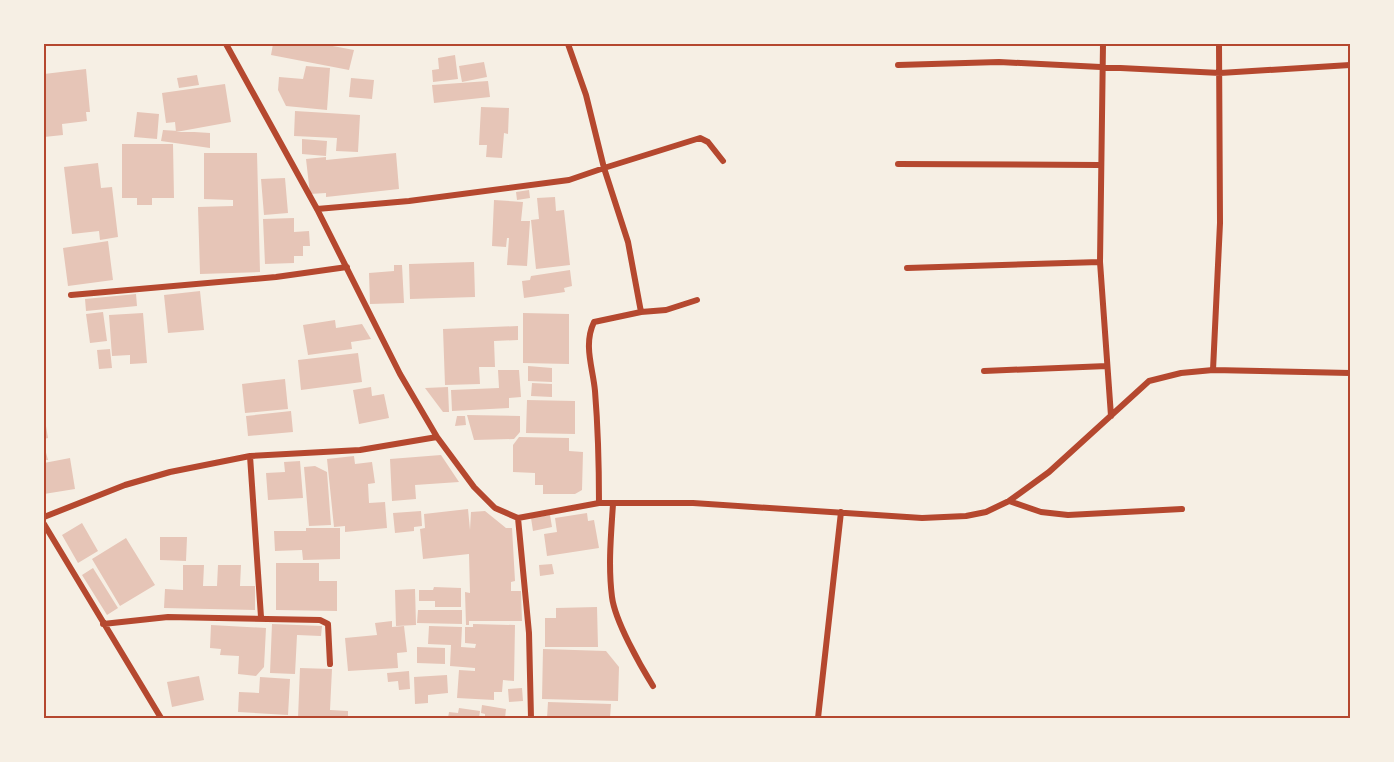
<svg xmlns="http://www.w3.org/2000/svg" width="1394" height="762" font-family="Signika,sans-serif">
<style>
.building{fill:#e6c5b7}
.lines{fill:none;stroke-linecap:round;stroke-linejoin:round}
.minor{stroke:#b5482f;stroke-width:6}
.neatline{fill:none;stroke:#b5482f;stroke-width:2}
</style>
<rect width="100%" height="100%" fill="#f6efe4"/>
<path class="building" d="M273,44H322L354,50L349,70L271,55Z
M455,55L458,79L433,82L432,70L439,69L438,58Z
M484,62L487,77L462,82L459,66Z
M306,66L330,68L327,110L286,106L278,90L279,77L303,79Z
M86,69L90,112H86L87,121L62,124L63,135L44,137V74Z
M197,75L199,85L179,88L177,78Z
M351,78L374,80L372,99L349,97Z
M488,81L490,97L434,103L432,85Z
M225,84L231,122L176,132L175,122L166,123L162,93Z
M481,107L509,108L508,134L504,133L502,158L486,157L487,145H479Z
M295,111L360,115L358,152L336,151L337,138L294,136Z
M137,112L159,114L157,139L134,137Z
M163,130L210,133V148L161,141Z
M302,139L327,141L326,156L302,154Z
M122,144H173L174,198H152V205H137V198H122Z
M204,153H257L260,272L200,274L198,207L233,206V200L204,199Z
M396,153L399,189L326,197V193L310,194L306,159L326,157V160Z
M98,163L101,188L112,187L118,237L100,240L99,231L72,234L64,167Z
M285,178L288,213L264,215L261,179Z
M529,190L530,198L517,200L516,192Z
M555,197L556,211L564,210L570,265L536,269L531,220L539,219L537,198Z
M494,200L523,202L521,221H530L527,266L507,265L509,238H507L506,247L492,246Z
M294,218V232L309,231L310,246H303V256H294V263L265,264L263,219Z
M108,241L113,280L68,286L63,248Z
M474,262L475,297L410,299L409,264Z
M394,265H402L404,303L370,304L369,273L394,271Z
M570,270L572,286L564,288L565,292L524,298L522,281L530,280L531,276Z
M200,291L204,330L168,333L164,295Z
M136,294L137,306L86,311L85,299Z
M103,312L107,341L90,343L86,314Z
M143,313L147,363L130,364V355L112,356L109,315Z
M523,313L569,314V364L523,363Z
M335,320L336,328L362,324L371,339L351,342L352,349L308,355L303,325Z
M518,326V340L494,341L495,367H479L480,384L445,385L443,329Z
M110,349L112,368L99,369L97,350Z
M358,353L362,382L301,390L298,360Z
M528,366L552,368V382L528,381Z
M498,370H519L521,397L509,398V408L452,411L451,390L499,388Z
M285,379L288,409L245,413L242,384Z
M532,383L552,384V397L531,396Z
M371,387L372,396L384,394L389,418L359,424L353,390Z
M448,387L449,412H443L425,388Z
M527,400L575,401V434L526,433Z
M291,411L293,432L248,436L246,416Z
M467,415L520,416V432L514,439L474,440Z
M457,416H465L466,425L455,426Z
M45,420L48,438L44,439V421Z
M519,437L569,438V451L583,452L582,490L575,494H543V485H535V473L513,472V445Z
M44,445L48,460H44Z
M441,455L459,482L415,485L416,499L392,501L390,459Z
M354,456L355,464L372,462L375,483L368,484L369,503L385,502L387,528L345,532V526L334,527L327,459Z
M70,458L75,489L44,494V463Z
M300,461L303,498L268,500L266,473L285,472L284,462Z
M315,466L327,472L331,525L309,526L304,467Z
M468,509L470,530L471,512L485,511L506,528H512L515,581L511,582V591H521L522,621H469V625H466L465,592L470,593L469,554L423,559L420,529L425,528L424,514Z
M421,511L422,526L414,527V531L395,533L393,513Z
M587,513L588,521L594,520L599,548L547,556L544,534L557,532L555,518Z
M550,515L552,527L533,531L531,518Z
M82,523L98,551L78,563L62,535Z
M306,528H340V559L303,560L302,550L275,551L274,531H306Z
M160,537H187L186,561L160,560Z
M126,538L155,585L120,606L92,559Z
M276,563H319V581H337V611L276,610Z
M552,564L554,574L540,576L539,565Z
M183,565H204L203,586H217L218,565H241L240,586H255V610L164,608L165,589L183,590Z
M93,568L118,608L107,615L82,575Z
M434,587L461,588V607H435V601H419V590H433Z
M415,589L416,625L396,626L395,590Z
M597,607L598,647H545V618H556V608Z
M418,610H462V624L417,623Z
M392,621V627L404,626L407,652L397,653L398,668L348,671L345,638L377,635L375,623Z
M272,624L322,626L321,636L297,635L295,674L270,673Z
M473,624L515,625L514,681L503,680L502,692H494V700L457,698L459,670L475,671V668L450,666L451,645L428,644L429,626L462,627L461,647L475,648L476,644L465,643V627H473Z
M211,625L266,628L264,667L256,676L238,674L239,656L220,655L221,649L210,648Z
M417,647L445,648V664L417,663Z
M543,649L606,651L619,667L618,701L542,699Z
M300,668L332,669L330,710L348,711V718H298Z
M409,671L410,689L399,690L398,681L388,682L387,673Z
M447,675L448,693L428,695V703L415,704L414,677Z
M199,676L204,700L172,707L167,682Z
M260,677L290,679L288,715L238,712L239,692L259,693Z
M522,688L523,701L509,702L508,689Z
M548,702L611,704L610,718H547Z
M482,705L506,709L505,718H485V714L481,713Z
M459,708L480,711L479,718H448L449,712L458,713Z"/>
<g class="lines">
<path class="minor" d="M226,44L317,209L400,374L437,437L474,487L495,508L518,518L599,503H693L922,518L966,516L986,512L1009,501L1049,472L1149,381L1181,373L1213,370L1350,373
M568,44L586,95L604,168L700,138L708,142L723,161
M1103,44L1100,262L1111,416
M898,65L999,62L1220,73L1350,65
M898,164L1099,165
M317,209L409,201L569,180L604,168L628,242L641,312L666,310L697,300
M907,268L1100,262
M71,295L276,277L347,267
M1213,370L1220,223L1219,44
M984,371L1107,366
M250,456L261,617
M1009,501L1041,512L1068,515L1182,509
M599,503C599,465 598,428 595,391C593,368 583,345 594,322L641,312
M613,504C611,535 608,566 612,597C615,621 640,665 653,686
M44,517L125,485L170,472L250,456L360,450L437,437
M518,518L529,633L531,718
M44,524L161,718
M103,624L168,617L320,620L328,624L330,664
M818,718L841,512"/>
</g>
<rect width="1394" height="762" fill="none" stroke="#f6efe4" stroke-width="90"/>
<rect x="45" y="45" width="1304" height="672" class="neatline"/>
</svg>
